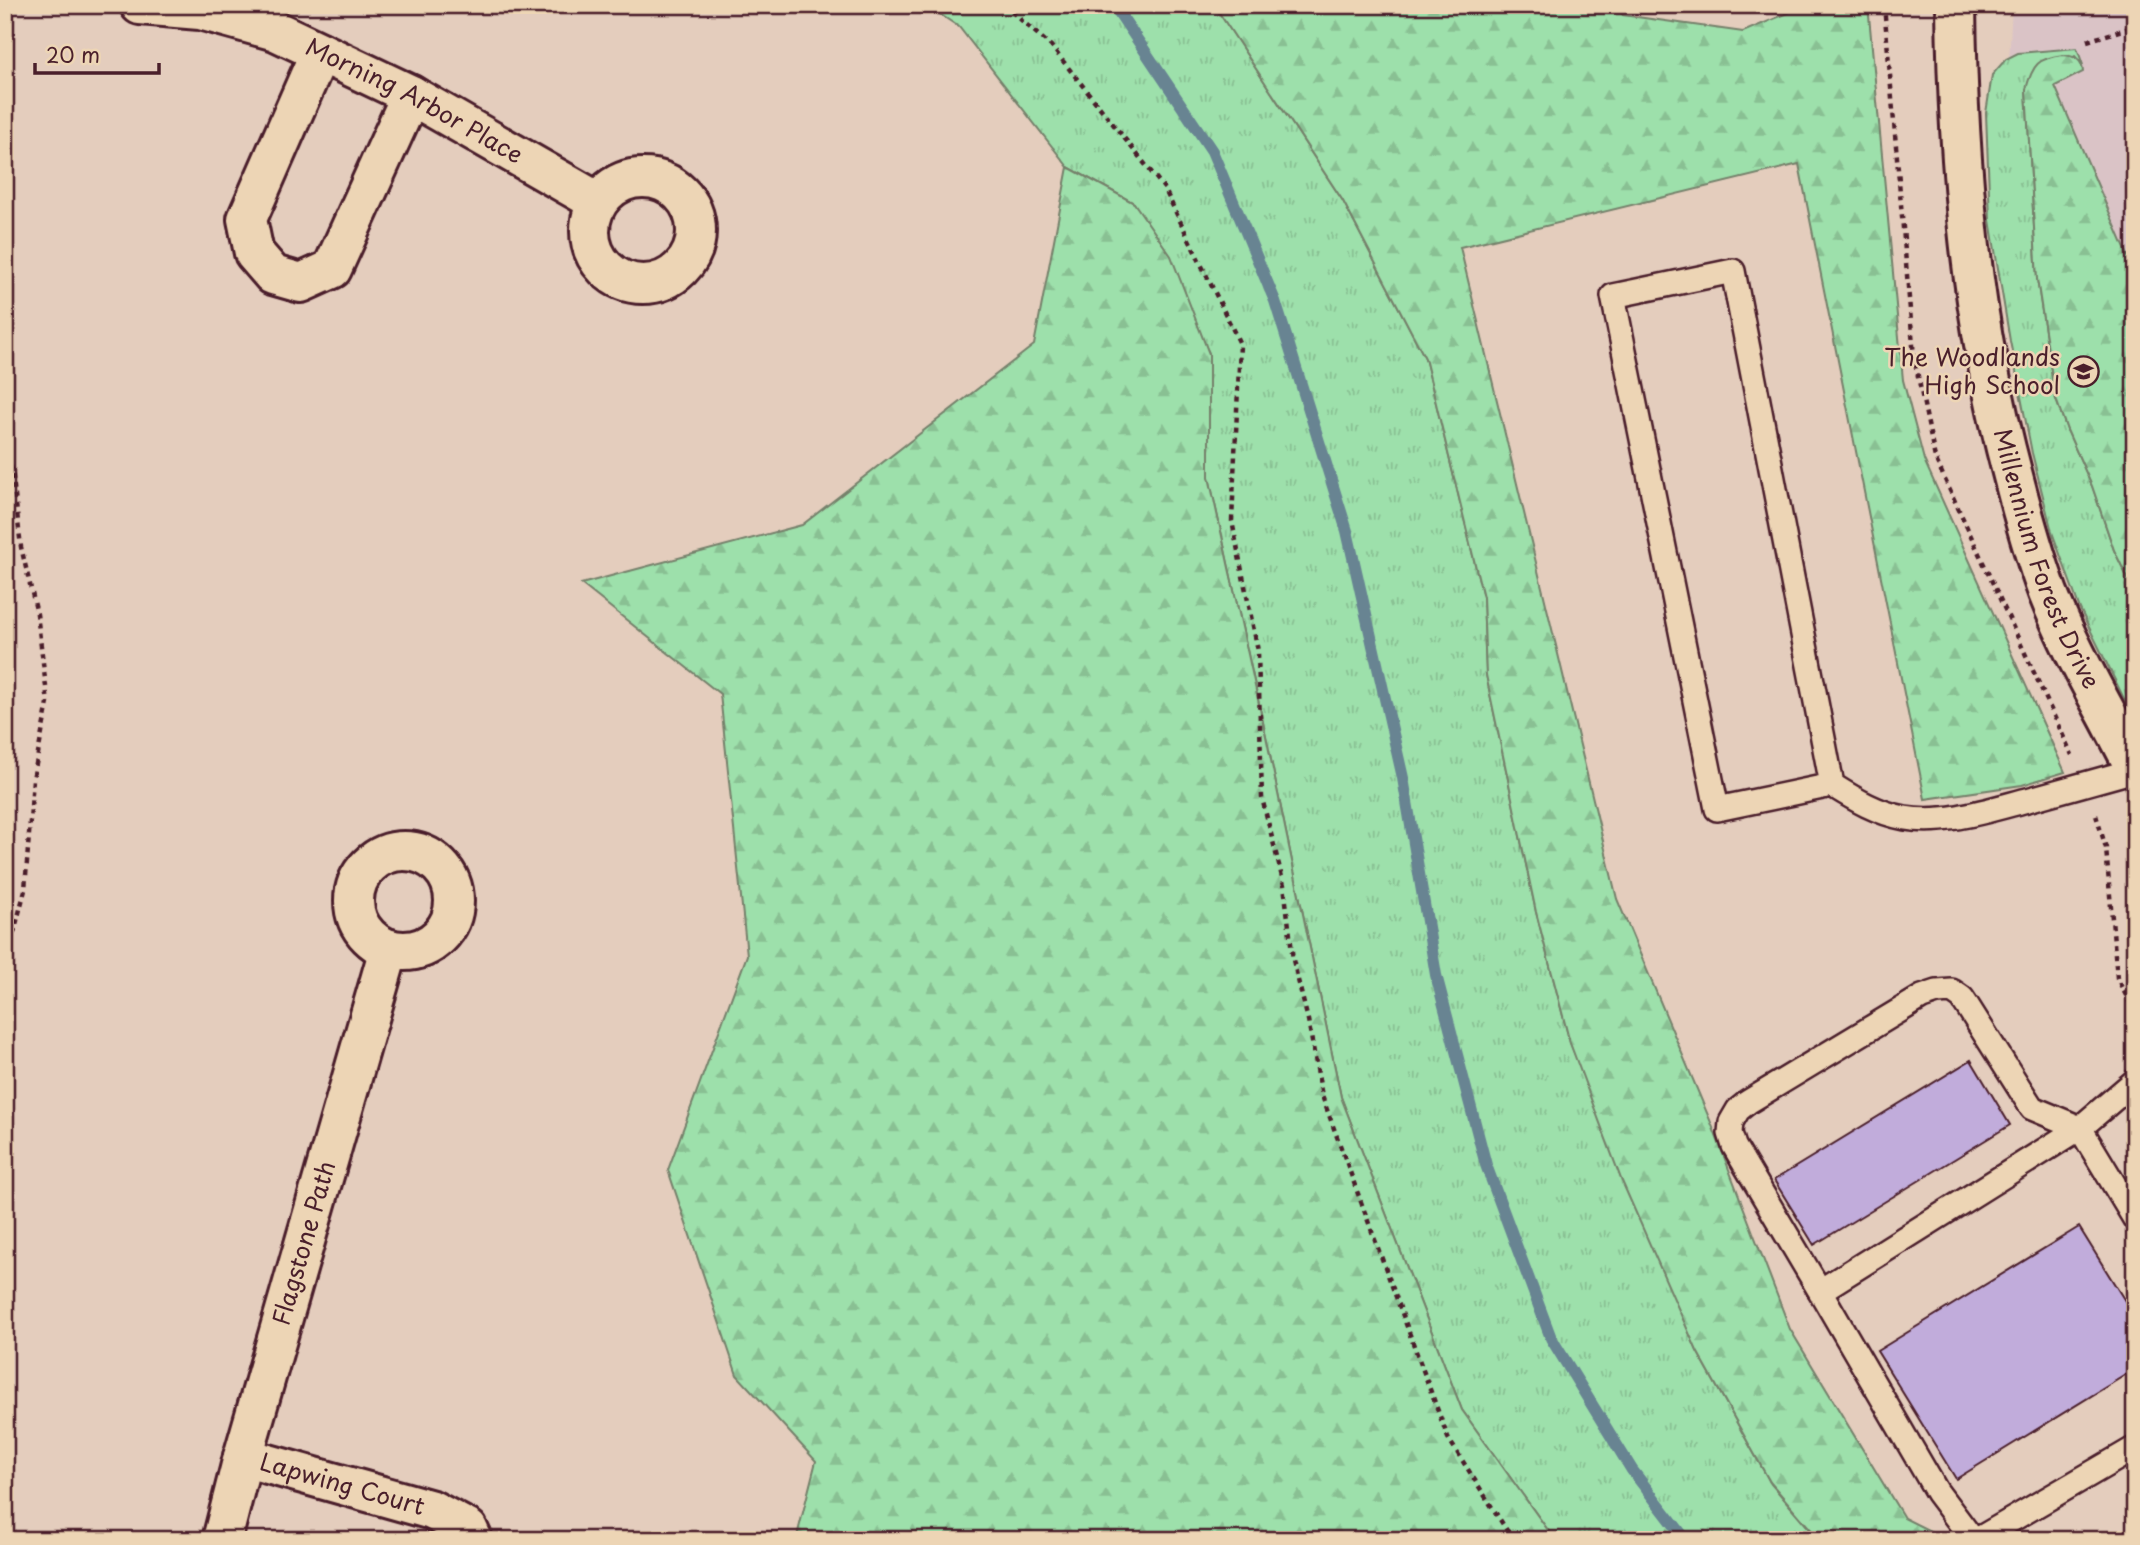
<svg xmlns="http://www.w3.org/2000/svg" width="2140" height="1545" font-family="'Playpen Sans',sans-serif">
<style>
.built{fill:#dac3c6}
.grass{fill:url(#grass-tufts);stroke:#74806b;stroke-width:2}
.forest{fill:url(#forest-firs);stroke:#74806b;stroke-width:2}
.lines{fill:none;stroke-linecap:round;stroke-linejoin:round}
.stream{stroke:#678492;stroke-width:12}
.building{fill:#c1acdb;stroke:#4a1f2b;stroke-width:2}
.lane-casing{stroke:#4a1f2b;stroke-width:28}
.street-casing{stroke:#4a1f2b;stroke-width:44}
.path{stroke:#4a1f2b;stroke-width:4.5;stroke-dasharray:5 5;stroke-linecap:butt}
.lane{stroke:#edd5b5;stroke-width:23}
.street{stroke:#edd5b5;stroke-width:38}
.labels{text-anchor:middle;stroke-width:5;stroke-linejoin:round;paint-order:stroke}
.street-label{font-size:24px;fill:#4a1f2b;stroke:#edd5b5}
.poi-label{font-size:24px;fill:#4a1f2b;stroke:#edd5b5;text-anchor:end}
</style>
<defs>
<pattern id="grass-tufts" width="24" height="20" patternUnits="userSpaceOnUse" patternTransform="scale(1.75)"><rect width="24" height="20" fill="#9de0ab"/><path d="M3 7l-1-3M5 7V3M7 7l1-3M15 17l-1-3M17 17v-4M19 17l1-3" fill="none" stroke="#89c093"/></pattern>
<pattern id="forest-firs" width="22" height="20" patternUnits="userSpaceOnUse" patternTransform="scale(1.75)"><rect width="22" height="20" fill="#9de0ab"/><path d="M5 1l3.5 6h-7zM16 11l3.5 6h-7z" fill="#89c093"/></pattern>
</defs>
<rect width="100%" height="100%" fill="#e4cdbd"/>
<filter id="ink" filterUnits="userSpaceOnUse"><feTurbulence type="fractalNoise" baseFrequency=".0143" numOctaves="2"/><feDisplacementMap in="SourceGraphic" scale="14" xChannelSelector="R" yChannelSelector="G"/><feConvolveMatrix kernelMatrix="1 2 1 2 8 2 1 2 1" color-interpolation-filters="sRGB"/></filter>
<g filter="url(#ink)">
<path class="built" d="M2012,5H2135V678L2089,580L2006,120Z"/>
<path class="grass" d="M926,5H1214L1343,201L1425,358L1483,597L1486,675L1536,912L1570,1043L1697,1351L1771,1484L1819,1540H1555L1462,1410L1341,1097L1266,736L1209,477V353L1134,203L1068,167L959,27Z
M2077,48L2083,65L2075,56L2026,89L2037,279L2055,397L2067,430L2092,486L2114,550L2135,593V721L2080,609L2052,532L2032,453L2010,341L1990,220L1986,113L1992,75L2006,59L2018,53Z"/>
<path class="forest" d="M1214,5H1613L1623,15L1743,32L1807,5H1868L1903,380L1924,460L2065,772L2022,785L1925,799L1799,164L1460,247L1617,899L1710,1120L1790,1329L1904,1518L1948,1540H1820L1770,1482L1697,1351L1621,1179L1570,1043L1536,912L1486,675L1483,597L1425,358L1343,201Z
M2063,55C2075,56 2082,59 2083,72L2055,86L2135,272V593L2114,550L2092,486L2067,430L2055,396L2037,279L2026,89C2033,64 2038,58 2063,55Z
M1068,167L1134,203L1171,256L1209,354V477L1266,736L1341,1097L1462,1410L1555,1540H796L816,1461L737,1375L668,1170L747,955L720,694L581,584L802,525L1034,345Z"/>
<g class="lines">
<path class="stream" d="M1114,5L1212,151L1275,301L1347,531L1403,778L1436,975L1486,1165L1551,1338L1632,1470L1686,1540"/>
</g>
<path class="building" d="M1971,1060L2010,1125L1814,1245L1774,1180Z
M2079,1227L2135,1317V1369L1956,1479L1877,1351Z"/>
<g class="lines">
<defs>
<path id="lane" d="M1832,785L1733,271L1613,296L1717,809L1832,785C1856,800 1877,813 1905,818C1946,825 1992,809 2031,799C2066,789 2100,780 2135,770
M1952,991L1962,998L1968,1007L2032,1108L2080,1128L1820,1291L1734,1146L1730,1133L1731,1122L1738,1110L1748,1102L1922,997L1937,992Z
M2135,1081L2080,1128L2135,1219
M1820,1291L1937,1492L1973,1540
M1977,1540L2135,1448"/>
<g id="street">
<path id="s1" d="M140,5L200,10L276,31L411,95L598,202"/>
<path id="s2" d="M1956,5C1958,168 1971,319 2013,476C2023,515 2034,555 2048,593C2072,654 2106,710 2135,768"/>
<path d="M320,52L247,219L254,253L273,275L301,283L332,269L411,95"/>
<circle cx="643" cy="231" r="53"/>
<circle cx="404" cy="901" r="50"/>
<path id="s3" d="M243,1457L432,1510L468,1529L473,1540"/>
<path id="s4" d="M222,1540L243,1457L389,949"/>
</g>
</defs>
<use href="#lane" class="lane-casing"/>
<use href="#street" class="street-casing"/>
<path class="path" d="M1004,5L1051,46L1164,188L1240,344L1232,521L1258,651L1262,798L1284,885L1293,960L1308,1020L1322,1096L1448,1438L1513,1540
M1884,5L1914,357L1935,458L2072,755
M2087,41L2135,26
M5,446L12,470L21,547L37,614L48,703L33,779L25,890L5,967
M2096,815L2106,848L2117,978L2135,1013"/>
<use href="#lane" class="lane"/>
<use href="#street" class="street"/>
</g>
</g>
<defs>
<symbol id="school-ring" viewBox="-11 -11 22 22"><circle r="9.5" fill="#edd5b5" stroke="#4a1f2b" stroke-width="1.5"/><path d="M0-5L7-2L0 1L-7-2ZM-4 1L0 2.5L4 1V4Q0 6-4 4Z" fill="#4a1f2b"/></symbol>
</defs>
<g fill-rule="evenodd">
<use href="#school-ring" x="2066" y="354" width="35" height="35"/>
</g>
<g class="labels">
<g class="street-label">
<text dy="8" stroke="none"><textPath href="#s1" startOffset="294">Morning Arbor Place</textPath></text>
<text dy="8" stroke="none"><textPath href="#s2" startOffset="565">Millennium Forest Drive</textPath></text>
<text dy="8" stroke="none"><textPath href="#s4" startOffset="308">Flagstone Path</textPath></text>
<text dy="8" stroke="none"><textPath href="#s3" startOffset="103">Lapwing Court</textPath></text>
</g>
<g class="poi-label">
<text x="2060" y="366">The Woodlands<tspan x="2060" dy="28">High School</tspan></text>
</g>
</g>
<rect width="2140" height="1545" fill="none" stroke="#edd5b5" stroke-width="28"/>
<rect x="14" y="14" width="2112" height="1517" fill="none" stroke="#4a1f2b" stroke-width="2.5" filter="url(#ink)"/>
<path d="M35 63v10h124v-10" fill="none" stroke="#4a1f2b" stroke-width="3.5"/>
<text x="46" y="63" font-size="21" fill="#4a1f2b" stroke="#edd5b5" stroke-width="5" paint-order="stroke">20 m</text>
</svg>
